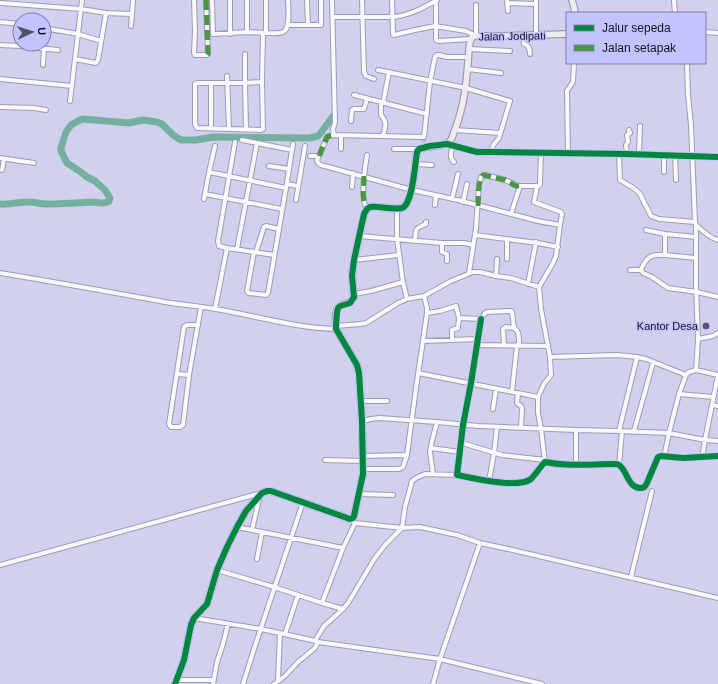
<svg xmlns="http://www.w3.org/2000/svg" width="718" height="684" font-family="Arial,sans-serif">
<style>
.lines{fill:none;stroke-linecap:round;stroke-linejoin:round}
.river{stroke:#75afa0;stroke-width:7}
.street-tunnel{stroke:#b4b4d1;stroke-width:4;stroke-dasharray:4 2;stroke-linecap:butt}
.street-casing{stroke:#9c9bb4;stroke-width:6}
.secondary-casing{stroke:#9c9bb4;stroke-width:8}
.street{stroke:#f8f8fd;stroke-width:4}
.secondary{stroke:#f0ecee;stroke-width:5.5}
.quiet{stroke:#4a9741;stroke-width:5;stroke-dasharray:10 5;stroke-linecap:butt}
.cycleway-casing{stroke:#c4c4fc;stroke-width:8}
.cycleway{stroke:#00873e;stroke-width:6}
.poi-dot{fill:#55546e;stroke:#c4c4fc;stroke-width:1.5}
.labels{text-anchor:middle;stroke-width:3;stroke-linejoin:round;paint-order:stroke}
.street-label{font-size:11px;fill:#121129;stroke:#c4c4fc}
.poi-label{font-size:11px;fill:#121129;stroke:#c4c4fc;text-anchor:end}
</style>
<rect width="100%" height="100%" fill="#d1d1ef"/>
<g class="lines">
<path class="river" d="M0,204C10,205 19,202 28,202C34,202 41,204 47,204C62,204 76,203 91,202C97,202 104,205 109,201L110,198L105,190L95,181L87,177L78,170L67,163L61,151V148L66,132L71,125L82,119L129,123L143,120L157,122L162,124L173,135L181,140H196L213,137L310,138L318,136L320,134L334,115"/>
<path class="street-tunnel" d="M423,148L424,137"/>
<defs>
<path id="street" d="M194,0L195,31L194,53L195,55H207L208,54L206,0
M212,0L213,34L247,32L266,33
M230,0V34
M247,0V32
M266,0V33C272,33 279,34 283,32C291,29 288,7 288,0
M307,0L308,25
M332,0L335,122L333,129L334,135L424,137L430,82L435,57L437,55H439L447,57H469
M362,0L364,72L366,76L374,79
M392,0L393,34L394,35L415,30L435,26L466,31L472,34L474,36
M436,0V40L438,41L471,39
M507,0L508,11
M674,0L675,13
M1,3L81,9L106,13L132,14L133,0
M507,3L536,4
M476,5V36
M333,17H394C410,15 423,8 437,0
M0,22L20,24
M288,25H321V0
M131,26L132,14
M44,28L78,34L101,41
M705,32L718,33
M523,36L524,44C529,45 530,49 530,54
M536,36V0
M0,45L20,46L58,50
M469,49L510,51
M245,54V83H198L195,84V124L197,128L261,130L263,129L262,82L263,33
M75,59L96,63L98,60L106,13
M687,63L688,95L691,125L695,222L696,225C703,231 709,238 718,240
M43,65L44,48
M468,69L501,73
M378,70L466,88L510,101L499,138L494,144L490,152
M227,76L229,129
M0,79L72,86
M211,83V128
M354,95L427,114
M70,101L82,0
M381,103V115C388,123 385,127 383,136
M383,103L389,72
M0,107L34,108L46,110
M351,121L352,110L354,109H364L367,99
M246,129L245,83L262,82
M455,130L500,133
M242,140L257,143
M447,144L477,152H490L627,154L718,157
M453,146C451,152 449,157 454,162
M341,149V135
M394,149H419
M292,150L293,144
M568,154L567,91L573,82L574,63
M619,154L620,180L635,189L640,194L651,216L659,219L695,222
M627,154L626,145L628,142L627,135L630,133L629,130
M639,154L640,126
M664,155V172
M675,155L676,180
M310,156H319L317,160L318,163L321,165L412,190L458,200L538,221L560,225L556,256L553,263L539,287L511,278L496,276L480,272H473L451,281L424,296L407,299L398,303L366,323L360,324L336,326
M319,156L327,137L329,136L334,135
M0,158L34,163
M415,164L432,165
M269,166L289,169
M2,170L4,159
M209,172L215,146
M287,184L297,186
M537,186L534,202L561,212L562,214L560,225
M352,187L353,173
M205,194L282,209
M204,199L209,172L286,188L268,293L266,295L249,293L247,291L254,252
M452,199L458,174
M296,200L305,146
M463,202L467,184
M435,205L436,195
M397,208V239L403,282L407,299
M367,209C360,200 365,167 367,155
M511,214L520,186
M696,225V286L698,339L696,370L718,375
M646,230L665,234L696,237
M665,234V255L696,258
M475,235L538,243L558,247
M359,236L442,243H464L473,245
M507,240V259
M415,241C416,229 414,229 426,224V222
M442,243V252L447,254V261
M227,248L219,246L218,241L235,142
M237,249L257,143L292,150L286,188
M256,252L264,227L266,226L279,229
M354,260L399,255
M630,270H641L643,273L652,277L668,288L697,292L718,297
M641,270C646,257 651,254 665,255
M0,273C55,282 110,292 165,302C182,305 199,306 216,309C256,316 296,328 336,329
M469,273L476,228L479,184L481,177L485,175L505,180L518,186H539L540,184L541,153
M496,276L497,259
M528,284L536,242
M539,287L541,309L550,357L617,355L637,357L619,431
M354,294L371,291L403,282
M215,309L227,248L274,255
M427,313L440,311L456,306L459,318L481,319L485,313L487,312L511,311L512,312L514,328C520,331 519,340 519,345
M481,319L471,383L463,425L457,475C473,478 518,489 531,479C536,474 540,467 545,462C569,467 591,464 615,464C616,464 618,464 619,465C627,470 628,488 640,488C644,488 645,487 647,483L658,457L661,456L683,458L718,456
M198,325H187L184,327L169,424L171,427H180L183,425L189,375L201,307
M698,339L713,336L718,333
M452,340V330L458,328L459,318
M423,341L478,339
M478,345L547,346
M504,345L503,329L506,327L514,328
M637,357L646,359L686,375
M418,373L538,397V413L541,429L545,462
M177,374L189,375
M718,375L705,440L718,441
M512,392L517,345
M518,393L517,403L521,406L522,408L521,428
M679,394L713,397
M538,397L544,384L551,375L550,357
M361,401H387
M712,405L718,406
M493,409L496,389
M362,421L371,419L379,418L437,422L478,426L576,430L619,431L669,433L679,394L686,375L689,372L696,370
M634,431L653,363
M462,443L502,455L545,460
M431,448L460,452
M362,456L407,455
M664,457L669,433L705,440L702,458
M325,460L363,461
M576,465V430
M619,465L622,431
M363,469H399L403,467L407,455L416,388L427,313V308L424,296
M433,474L430,452L432,441L437,422
M489,481L494,453L497,427
M359,494L393,495
M350,519L355,523L402,528L420,527L457,535L480,543L508,549L718,598
M237,527L343,548
M252,530L260,495
M257,559L262,532
M0,565L261,493
M217,570L274,587L322,603L343,548L355,523
M631,577L652,491
M322,603L343,609
M194,618L261,629L316,641
M285,634L298,595
M315,641L324,626L343,609L348,603L375,558L386,544L402,528L405,507L411,485L412,481L416,478L425,474L457,475
M177,680H214
M278,680L280,633
M213,684L217,662L223,644L228,624
M243,684L254,649L303,502
M274,684L285,676L298,662L315,648L318,642L440,659L542,684
M433,684L440,659L480,543"/>
<path id="secondary" d="M572,0L574,7L575,13
M175,684L184,660L191,625L194,618L207,604L217,570L227,547L237,527L246,511L262,493L267,491H271L350,519L353,518L354,516L363,474L362,421L359,373L357,365L336,329C336,323 334,309 340,306C346,302 350,305 354,297L352,276L354,260L364,214L367,209L370,207C380,206 393,210 402,208C413,204 415,163 417,152L419,149C426,146 443,147 449,142C452,140 453,135 454,132C465,105 467,78 469,49L470,42L472,37L476,36H500L567,34"/>
</defs>
<use href="#street" class="street-casing"/>
<use href="#secondary" class="secondary-casing"/>
<use href="#street" class="street"/>
<use href="#secondary" class="secondary"/>
<path class="quiet" d="M206,0L208,54L207,55
M319,156L327,137L329,136L334,135
M364,176C364,186 361,201 367,209
M478,206C479,197 477,182 483,175L505,180L516,186H520"/>
<defs>
<path id="cycleway" d="M481,319L471,383L463,425L457,475C473,478 518,489 531,479C536,474 540,467 545,462C569,467 591,464 615,464C616,464 618,464 619,465C627,470 628,488 640,488C644,488 645,487 647,483L658,457L661,456L683,458L718,456
M175,684L184,660L191,625L194,618L207,604L217,570L227,547L237,527L246,511L262,493L267,491H271L350,519L353,518L354,516L363,474L362,421L359,373L357,365L336,329V326L337,312L338,308L340,306L350,303L354,297L352,276L354,260L364,214L367,209L370,207C380,206 393,210 402,208C413,204 415,163 417,152L419,149L430,146L447,144L477,152H490L627,154L718,157"/>
</defs>
<use href="#cycleway" class="cycleway-casing"/>
<use href="#cycleway" class="cycleway"/>
</g>
<circle class="poi-dot" cx="706" cy="326" r="4"/>
<g class="labels">
<g class="street-label">
<text transform="translate(512 36) rotate(-1)" y="4">Jalan Jodipati</text>
</g>
<g class="poi-label">
<text x="698" y="330">Kantor Desa</text>
</g>
</g>
<rect x="566" y="12" width="140" height="52" fill="#c4c4fc" stroke="#7d7ca8"/>
<rect x="574" y="25" width="20" height="6" fill="#00873e" stroke="#7d7ca8"/>
<text x="602" y="32" font-size="12" fill="#121129">Jalur sepeda</text>
<rect x="574" y="45" width="20" height="6" fill="#4a9741" stroke="#7d7ca8"/>
<text x="602" y="52" font-size="12" fill="#121129">Jalan setapak</text>
<g transform="translate(32 32) rotate(86)"><circle r="19" fill="#c4c4fc" stroke="#7d7ca8"/>
<path d="M0-3L7 15L0 10L-7 15Z" fill="#55546e"/>
<text y="-6" font-size="11" font-weight="bold" text-anchor="middle" fill="#121129">U</text>
</g>
</svg>
